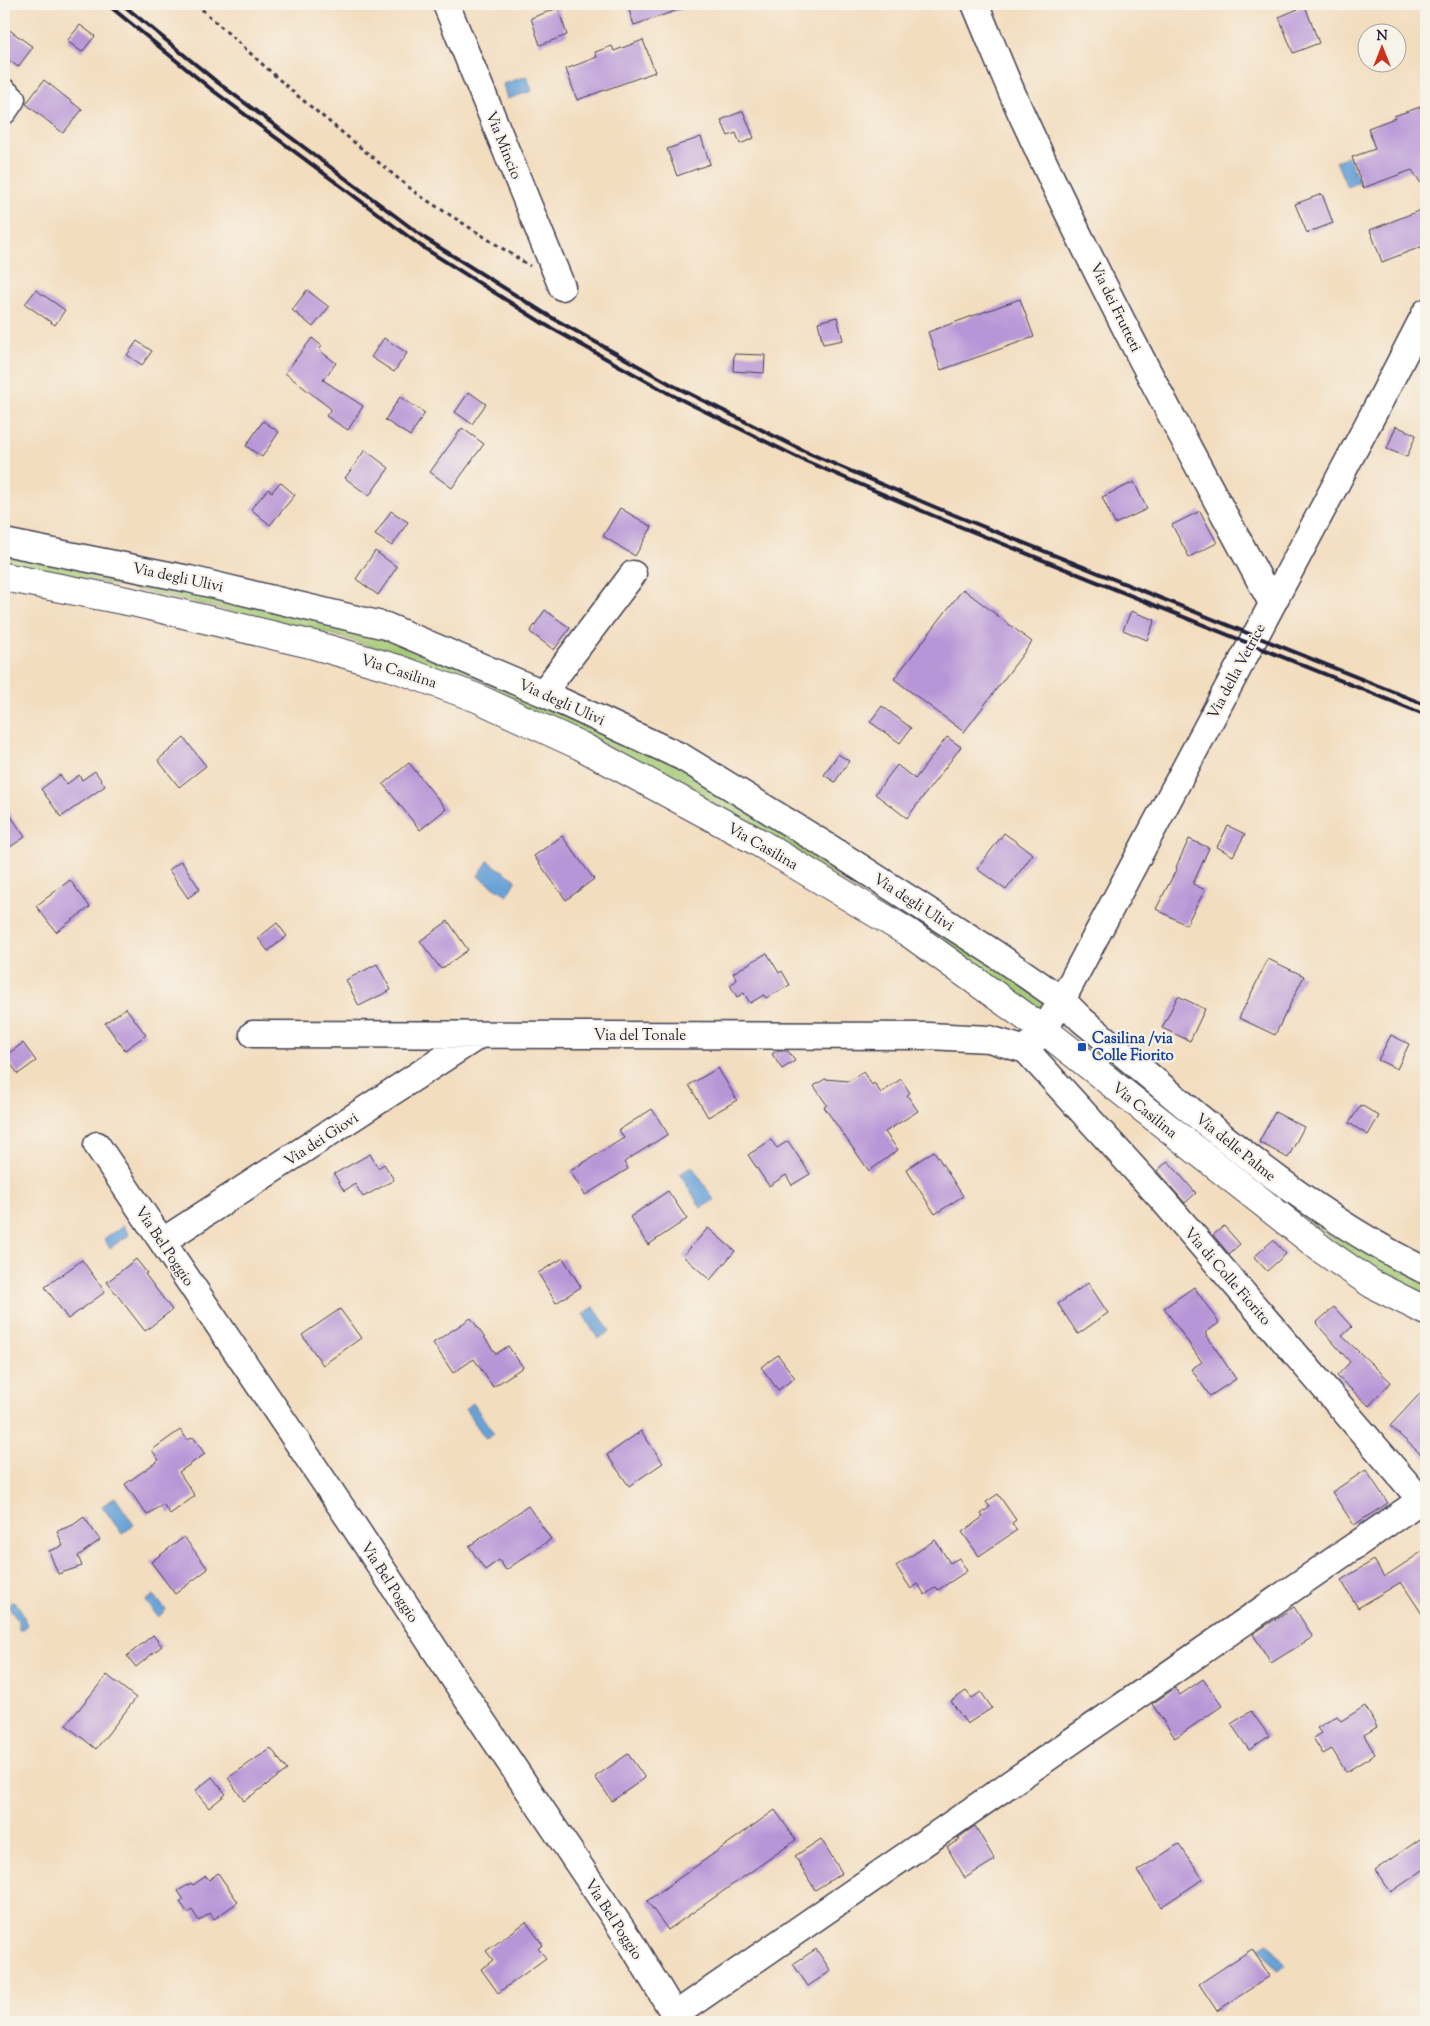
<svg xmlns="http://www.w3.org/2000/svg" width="1430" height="2026" font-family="'Sorts Mill Goudy',serif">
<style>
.green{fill:#a2c873;stroke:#627557}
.water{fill:#67a2d7;stroke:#446289}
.building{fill:#b895d7}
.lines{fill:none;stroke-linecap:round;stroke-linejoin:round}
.minor-casing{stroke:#413e4f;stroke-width:29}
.major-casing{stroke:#413e4f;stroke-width:30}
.path{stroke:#413e4f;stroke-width:3;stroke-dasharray:4 4;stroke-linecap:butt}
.minor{stroke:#fff;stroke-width:26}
.major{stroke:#fff;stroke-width:28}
.rail{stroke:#22223b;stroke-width:4}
.transit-dot{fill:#1a4fb4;stroke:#f7f3e8;stroke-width:2}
.labels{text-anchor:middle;stroke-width:4.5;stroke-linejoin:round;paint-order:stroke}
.street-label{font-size:15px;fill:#22223b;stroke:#f7f3e8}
.transit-label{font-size:15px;font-weight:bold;fill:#164399;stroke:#f7f3e8;text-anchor:start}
</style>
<rect width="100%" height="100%" fill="#f7f3e8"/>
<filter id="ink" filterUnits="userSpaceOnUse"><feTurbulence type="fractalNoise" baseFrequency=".02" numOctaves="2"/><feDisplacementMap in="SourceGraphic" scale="10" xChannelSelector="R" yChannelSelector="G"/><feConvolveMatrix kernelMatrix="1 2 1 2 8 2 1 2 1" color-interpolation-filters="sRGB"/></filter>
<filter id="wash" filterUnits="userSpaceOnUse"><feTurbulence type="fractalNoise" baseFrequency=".0096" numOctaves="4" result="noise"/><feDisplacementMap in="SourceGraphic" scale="20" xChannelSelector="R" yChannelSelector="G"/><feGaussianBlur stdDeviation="1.12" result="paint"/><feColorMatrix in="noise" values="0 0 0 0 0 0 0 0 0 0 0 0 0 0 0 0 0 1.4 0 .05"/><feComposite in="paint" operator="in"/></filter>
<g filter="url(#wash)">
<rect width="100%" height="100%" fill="#f3ddbf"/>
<path class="green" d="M4,548L377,629L648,745L1048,998L1040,1010L937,938L765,833L686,787L586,735L392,653L331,634L147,592L4,562Z
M1092,1035L1426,1276V1299L1368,1267L1084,1045Z"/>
<path class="water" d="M527,76L532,91L507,99L503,84Z
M1348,156L1359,182L1347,187L1336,161Z
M488,861L516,880L507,895L478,876Z
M692,1166L714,1200L701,1208L680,1174Z
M123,1225L129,1235L110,1248L104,1239Z
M594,1307L610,1331L598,1339L583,1314Z
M473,1403L494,1434L486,1439L465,1409Z
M115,1497L134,1525L122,1534L102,1506Z
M154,1595L166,1610L158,1617L146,1601Z
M11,1602C22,1604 23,1617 27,1625L21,1630L18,1629V1621L9,1607Z
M1269,1942L1285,1966L1276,1971L1260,1947Z"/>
<g id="blocks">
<path class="building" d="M627,4H689L690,6L634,25Z
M1305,6L1319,43L1293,53L1279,17Z
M558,8L567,35L540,45L531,18Z
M80,25L95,36L82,52L67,41Z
M4,26L33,47L18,67L4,56Z
M643,40L655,72L577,100L566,69L597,57L595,52L612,46L614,51Z
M44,80L82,110L63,133L26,104Z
M1426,105V191L1412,170L1363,188L1352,157L1375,149L1368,128L1395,118L1394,116Z
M743,111L754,138L740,144L736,133L728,136L721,120Z
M701,137L710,164L677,176L667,149Z
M1322,194L1333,223L1307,233L1295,204Z
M1426,208V245L1382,262L1370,230Z
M36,290L65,310L55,325L25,304Z
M307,290L329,307L313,327L292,310Z
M1020,299L1034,337L941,370L928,332Z
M837,317L843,340L823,344L818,322Z
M312,338L322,346L319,350L336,363L323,380L363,406L348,430L326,416L331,409L285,373Z
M384,338L407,353L394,372L371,357Z
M137,341L152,351L142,365L127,355Z
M734,354L765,355L764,373L733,371Z
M469,392L486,404L472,424L455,412Z
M400,397L425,413L410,436L385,420Z
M263,421L279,432L262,457L246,446Z
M1396,426L1416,435L1407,457L1387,449Z
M462,428L484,444L452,488L430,472Z
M365,450L389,468L369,496L345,478Z
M280,482L295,495L270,525L251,509L268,489L272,492Z
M1134,482L1147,509L1115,524L1102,497Z
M620,508L652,527L635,556L603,536Z
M391,511L408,522L392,546L375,535Z
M1200,511L1217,543L1189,557L1172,525Z
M375,551L397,567L378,595L356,579Z
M963,589L1032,642L964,732L894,679Z
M545,610L570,628L554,650L530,632Z
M1131,611L1155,620L1147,640L1123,630Z
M882,706L911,728L900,743L870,722Z
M947,737L961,747L907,818L875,794L897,765L915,779Z
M184,738L206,766L179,787L158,760Z
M838,754L849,761L835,782L824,775Z
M409,763L446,809L420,830L383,784Z
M95,771L105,786L61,817L41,789L60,775L67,784L79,775L82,780Z
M4,806L25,837L4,851Z
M1228,826L1245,834L1233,856L1217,847Z
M1004,833L1033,854L1006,890L977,869Z
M562,836L594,879L566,900L534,856Z
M1189,839L1209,848L1193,884L1205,890L1186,925L1156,909L1177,868L1176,867Z
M181,861L200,889L188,898L169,870Z
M70,880L90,907L56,932L36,906Z
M448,921L468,950L441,969L420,941Z
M277,923L287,936L268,951L258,938Z
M767,953L779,973L782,971L790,985L766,998L764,995L750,1003L744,993L737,997L730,985L737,980L733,973Z
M1268,959L1304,976L1275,1035L1239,1018Z
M377,964L391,990L359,1006L346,980Z
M1178,996L1205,1009L1190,1041L1162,1028Z
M126,1008L146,1035L125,1050L105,1023Z
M1391,1035L1409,1044L1397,1069L1378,1060Z
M23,1043L36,1061L18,1074L5,1056Z
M777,1051H788L795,1061L782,1069L772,1054Z
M718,1068L737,1100L708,1117L689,1085Z
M863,1072L872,1085L874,1083L881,1093L901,1079L910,1093L907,1095L918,1111L885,1132L898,1150L869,1171L824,1107L827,1105L814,1086L825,1079L849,1081Z
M1361,1105L1379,1116L1368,1135L1349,1123Z
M652,1109L668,1134L624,1162L628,1169L585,1195L570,1171L624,1138L619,1130Z
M1275,1112L1304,1127L1288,1158L1259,1142Z
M771,1140L777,1148L788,1141L810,1174L792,1185L786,1175L769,1186L748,1155Z
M934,1151L963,1196L935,1214L906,1169Z
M370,1154L378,1168L384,1164L394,1180L363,1197L355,1184L344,1191L334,1174Z
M1168,1161L1196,1193L1185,1203L1157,1171Z
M668,1191L687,1219L648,1245L630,1217Z
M1224,1226L1240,1244L1229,1254L1213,1235Z
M708,1228L735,1251L710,1280L683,1256Z
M1273,1240L1286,1254L1267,1271L1254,1257Z
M563,1258L581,1287L556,1303L538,1273Z
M136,1259L147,1273L145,1274L172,1310L145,1331L107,1282Z
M82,1260L105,1292L68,1319L45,1287Z
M1088,1283L1108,1313L1078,1334L1058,1304Z
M1194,1287L1219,1323L1205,1333L1236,1379L1210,1396L1191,1369L1202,1362L1164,1308Z
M1334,1307L1352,1327L1342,1336L1391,1382L1369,1406L1337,1376L1350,1362L1316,1323Z
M340,1309L361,1338L323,1365L302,1335Z
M471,1318L496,1354L508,1346L523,1367L493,1387L474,1359L453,1373L433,1343Z
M778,1355L795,1378L778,1390L761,1367Z
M1426,1387V1459L1390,1426Z
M180,1430L188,1440L193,1437L205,1454L179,1472L195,1496L170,1514L163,1504L147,1515L125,1484L159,1460L152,1450Z
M641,1431L663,1463L629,1486L607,1455Z
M1366,1470L1388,1503L1354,1525L1332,1492Z
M998,1494L1016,1520L1012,1523L1017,1530L979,1556L962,1532L983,1517L981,1514L990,1507L986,1502Z
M528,1506L551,1539L506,1570L499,1560L485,1570L469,1546Z
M84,1517L100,1540L78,1556L82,1566L58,1574L49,1551L63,1546L57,1531L73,1525Z
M184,1537L208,1569L175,1594L151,1562Z
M935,1540L950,1563L959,1558L967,1571L938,1590L936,1587L925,1595L918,1584L911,1589L896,1566Z
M1426,1549V1620L1401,1582L1358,1608L1341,1580L1374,1560L1384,1577Z
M1294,1607L1313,1637L1271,1663L1253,1634Z
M153,1635L162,1646L136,1667L127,1656Z
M107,1675L136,1698L96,1749L66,1725Z
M1203,1679L1222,1706L1175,1738L1152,1704L1175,1688L1180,1695Z
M966,1691L972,1698L981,1692L992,1708L967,1724L951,1701Z
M1365,1706L1377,1727L1364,1735L1375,1754L1346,1772L1332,1749L1323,1754L1313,1738L1321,1733L1317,1728L1337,1716L1341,1721Z
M1251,1711L1269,1736L1249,1750L1231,1724Z
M271,1748L287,1770L244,1801L228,1778Z
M628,1754L645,1778L612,1801L595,1777Z
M212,1777L226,1794L209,1808L195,1791Z
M775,1810L796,1840L668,1930L647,1901Z
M975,1826L995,1860L965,1878L947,1847L960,1840L958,1838Z
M1426,1835V1868L1391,1892L1375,1870Z
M821,1839L842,1873L815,1890L795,1856Z
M1179,1844L1203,1879L1161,1907L1137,1871Z
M218,1873L238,1902L214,1919L210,1913L199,1921L192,1910L188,1913L180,1902L184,1900L178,1891L191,1883L193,1885L206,1876L209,1880Z
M526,1922L543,1945L538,1948L546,1958L498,1993L481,1969L493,1960L486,1951Z
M816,1949L831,1971L808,1986L793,1964Z
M1252,1949L1270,1976L1217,2011L1199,1984Z"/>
</g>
</g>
<g filter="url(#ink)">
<use href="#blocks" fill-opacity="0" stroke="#413e4f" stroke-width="1"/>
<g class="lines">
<defs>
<path id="minor" d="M446,4L562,287
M975,4C992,44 1008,86 1027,126C1101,288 1187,446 1272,603
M4,92L12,99L4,111
M4,542L189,579L386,626L543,693L682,757L827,846L994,953L1062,1000L1082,1020C1192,1110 1297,1208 1426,1271
M543,693L633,574
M253,1034L928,1036L989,1039L1026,1050L1162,1199L1426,1506
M1028,1047L1044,1030L1062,1000L1379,403L1426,312
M97,1145L350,1520L468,1700L630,1941L679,2022
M163,1241L478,1036
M675,2015L1421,1500"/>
<path id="major" d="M4,577L132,602L314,645L398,669L477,698L581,746L758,842L909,933L1044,1030L1324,1251L1372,1284L1426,1311"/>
</defs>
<use href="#minor" class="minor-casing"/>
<use href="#major" class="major-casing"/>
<path class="path" d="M196,4L293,92L417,194L530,266"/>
<use href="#minor" class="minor"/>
<use href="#major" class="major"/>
<path class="rail" d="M107,4L211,89L421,246L544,324L670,394L801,459L934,516L1426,715
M122,4L217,82L426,239L549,316L674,386L804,451L937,508L1426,705"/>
</g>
</g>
<rect class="transit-dot" x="1077" y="1042" width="10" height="10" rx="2.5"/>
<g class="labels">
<g class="street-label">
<text transform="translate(504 145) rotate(68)" y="5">Via Mincio</text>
<text transform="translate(1116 307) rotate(64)" y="5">Via dei Frutteti</text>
<text transform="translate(178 577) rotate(12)" y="5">Via degli Ulivi</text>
<text transform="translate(399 671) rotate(18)" y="5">Via Casilina</text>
<text transform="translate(1236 671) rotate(-62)" y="5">Via della Vetrice</text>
<text transform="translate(562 702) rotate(24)" y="5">Via degli Ulivi</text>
<text transform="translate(763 846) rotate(30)" y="5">Via Casilina</text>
<text transform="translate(914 902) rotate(33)" y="5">Via degli Ulivi</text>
<text x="640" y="1040">Via del Tonale</text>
<text transform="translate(1145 1110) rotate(39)" y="5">Via Casilina</text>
<text transform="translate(321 1139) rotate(-33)" y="5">Via dei Giovi</text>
<text transform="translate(1236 1147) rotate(39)" y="5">Via delle Palme</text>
<text transform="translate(165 1246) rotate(56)" y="5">Via Bel Poggio</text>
<text transform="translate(1228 1276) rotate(49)" y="5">Via di Colle Fiorito</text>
<text transform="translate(390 1582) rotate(57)" y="5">Via Bel Poggio</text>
<text transform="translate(614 1919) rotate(57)" y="5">Via Bel Poggio</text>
</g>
<g class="transit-label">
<text x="1092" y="1043">Casilina /via<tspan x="1092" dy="17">Colle Fiorito</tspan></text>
</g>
</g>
<rect width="1430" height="2026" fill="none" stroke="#f7f3e8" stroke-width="20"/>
<g transform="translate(1382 48)"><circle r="24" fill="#f7f3e8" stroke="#a29fa3"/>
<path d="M0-4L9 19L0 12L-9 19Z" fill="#c8321e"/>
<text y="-8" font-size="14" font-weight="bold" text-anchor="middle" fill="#22223b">N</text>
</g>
</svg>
